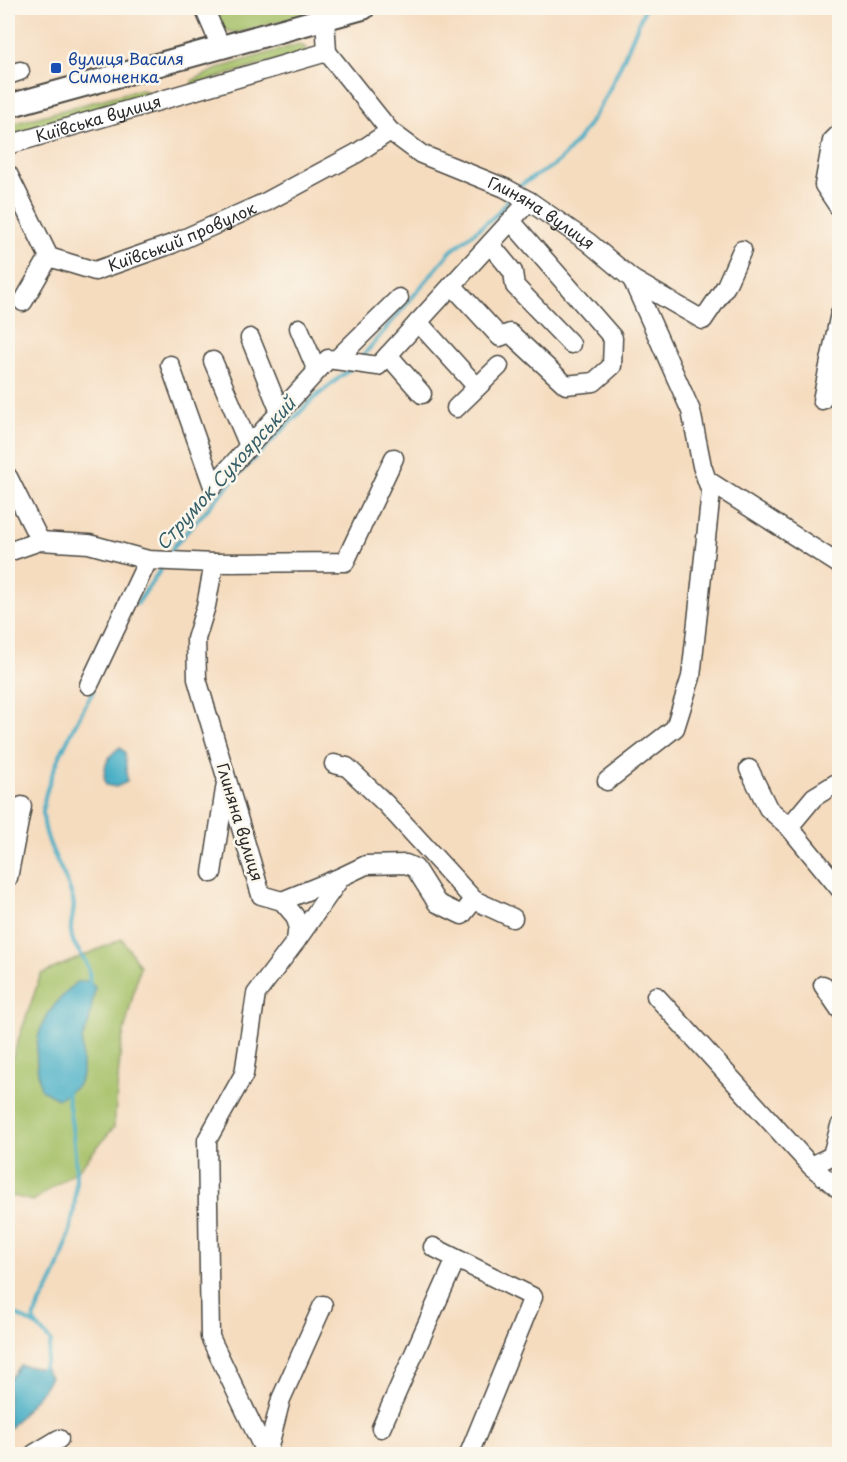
<svg xmlns="http://www.w3.org/2000/svg" width="847" height="1462" font-family="'Playpen Sans',sans-serif">
<style>
.green{fill:#a4c066;stroke:#687648;stroke-width:1.5}
.water{fill:#45adc5;stroke:#386c78;stroke-width:1.5}
.lines{fill:none;stroke-linecap:round;stroke-linejoin:round}
.stream{stroke:#45adc5;stroke-width:4}
.minor-casing{stroke:#494641;stroke-width:21}
.major-casing{stroke:#494641;stroke-width:26}
.minor{stroke:#fff;stroke-width:18}
.major{stroke:#fff;stroke-width:22}
.transit-dot{fill:#1a4fb4;stroke:#fbf7ec;stroke-width:2}
.labels{text-anchor:middle;stroke-width:5;stroke-linejoin:round;paint-order:stroke}
.transit-label{font-size:16px;fill:#164399;stroke:#fbf7ec;text-anchor:start}
.street-label{font-size:16px;fill:#2b2b2b;stroke:#fbf7ec}
.water-label{font-size:18px;font-style:italic;fill:#355f69;stroke:#fbf7ec}
</style>
<rect width="100%" height="100%" fill="#fbf7ec"/>
<filter id="ink" filterUnits="userSpaceOnUse"><feTurbulence type="fractalNoise" baseFrequency=".0167" numOctaves="2"/><feDisplacementMap in="SourceGraphic" scale="12" xChannelSelector="R" yChannelSelector="G"/><feConvolveMatrix kernelMatrix="1 2 1 2 8 2 1 2 1" color-interpolation-filters="sRGB"/></filter>
<filter id="wash" filterUnits="userSpaceOnUse"><feTurbulence type="fractalNoise" baseFrequency=".008" numOctaves="4" result="noise"/><feDisplacementMap in="SourceGraphic" scale="24" xChannelSelector="R" yChannelSelector="G"/><feGaussianBlur stdDeviation="1.35" result="paint"/><feColorMatrix in="noise" values="0 0 0 0 0 0 0 0 0 0 0 0 0 0 0 0 0 1.4 0 .05"/><feComposite in="paint" operator="in"/></filter>
<g filter="url(#wash)">
<rect width="100%" height="100%" fill="#f5dcbf"/>
<path class="green" d="M238,8H329L237,33L221,29L218,13Z
M299,44L306,48L304,53L191,85L193,80L222,67Z
M137,90L148,91L147,97L8,136V125Z
M122,939L140,966L121,1045L114,1127L79,1169L33,1201L8,1195V1070L41,974Z"/>
<path class="water" d="M120,747L125,752L127,782L116,787L106,785C101,770 107,756 120,747Z
M88,981L95,987L89,1022L82,1040V1075L77,1086L58,1099L41,1090C30,1037 38,1020 76,982Z
M20,1365L45,1369L50,1377L40,1393L8,1430V1381Z"/>
<g class="lines">
<path class="stream" d="M517,188C531,176 550,171 563,157C603,115 623,60 645,8
M362,357L451,251L496,215L511,196
M170,554L175,545L237,476L313,399L350,369
M137,604L163,566
M89,985C93,957 71,951 71,931C70,921 76,909 73,900C66,870 45,849 43,814C42,783 78,719 93,691
M8,1310L36,1326
M40,1372L46,1362L51,1342L34,1322C35,1308 45,1297 51,1284C57,1272 62,1258 66,1245C83,1194 75,1140 66,1089"/>
</g>
</g>
<g filter="url(#ink)">
<g class="lines">
<defs>
<g id="minor">
<path d="M204,8L221,47"/>
<path d="M325,18L327,52"/>
<path id="s1" d="M327,52L390,131L421,154L505,188L529,201L588,242L632,279L703,320L726,286L742,250"/>
<path d="M8,75L20,71"/>
<path d="M840,133L832,141L824,185L840,209"/>
<path id="s2" d="M8,145L327,52"/>
<path id="s3" d="M8,174L49,257L95,271L172,244L266,202L357,153L390,131"/>
<path d="M490,244L513,272L515,286L571,344"/>
<path d="M452,285L500,337L510,333L566,385L594,382L612,366L613,338L511,221"/>
<path d="M23,302L49,257"/>
<path d="M418,322L477,387"/>
<path d="M299,328L317,371"/>
<path d="M250,338L280,412"/>
<path d="M388,355L422,394"/>
<path d="M336,360L399,298"/>
<path d="M213,361L249,446"/>
<path d="M170,365L213,486L328,359L378,366L529,201"/>
<path d="M822,400L840,313"/>
<path d="M456,408L499,366"/>
<path d="M8,477L40,541"/>
<path d="M707,480L840,565"/>
<path d="M8,552L40,541L89,544L148,560L214,563"/>
<path d="M89,685L148,560"/>
<path d="M334,764L347,767L386,804L474,900L513,918"/>
<path d="M749,769L768,808L789,827"/>
<path d="M607,781L675,728L691,677L711,492L702,466L691,411L632,279"/>
<path d="M840,781L814,797L789,827L840,889"/>
<path d="M212,873L226,783"/>
<path d="M8,878L22,806"/>
<path d="M282,901L341,877"/>
<path d="M296,941L341,877L366,865L406,864L415,868L437,903L462,915L474,900"/>
<path d="M823,985L840,1010"/>
<path d="M656,996L811,1166L840,1152"/>
<path d="M832,1155L840,1126"/>
<path d="M811,1166L840,1190"/>
<path d="M433,1247L533,1297L469,1454"/>
<path d="M381,1428L456,1259"/>
<path d="M34,1454L59,1439"/>
<path d="M266,1454L210,1337L207,1140L244,1074L256,994L296,941L298,924L294,915L282,901L261,895L197,679L196,639L206,606L214,563L345,562L394,458"/>
<path d="M267,1454L281,1399L323,1305"/>
</g>
<path id="major" d="M8,106L363,8"/>
</defs>
<use href="#minor" class="minor-casing"/>
<use href="#major" class="major-casing"/>
<use href="#minor" class="minor"/>
<use href="#major" class="major"/>
</g>
</g>
<rect class="transit-dot" x="50" y="62" width="12" height="12" rx="3"/>
<g class="labels">
<g class="transit-label">
<text x="68" y="65">вулиця Василя<tspan x="68" dy="18">Симоненка</tspan></text>
</g>
<g class="street-label">
<text dy="6" stroke="none"><textPath href="#s2" startOffset="94">Київська вулиця</textPath></text>
<text dy="6" stroke="none"><textPath href="#s1" startOffset="274">Глиняна вулиця</textPath></text>
<text dy="6" stroke="none"><textPath href="#s3" startOffset="234">Київський провулок</textPath></text>
<text transform="translate(240 822) rotate(73)" y="6">Глиняна вулиця</text>
</g>
<g class="water-label">
<text transform="translate(226 474) rotate(-48)" y="6">Струмок Сухоярський</text>
</g>
</g>
<rect width="847" height="1462" fill="none" stroke="#fbf7ec" stroke-width="30"/>
</svg>
